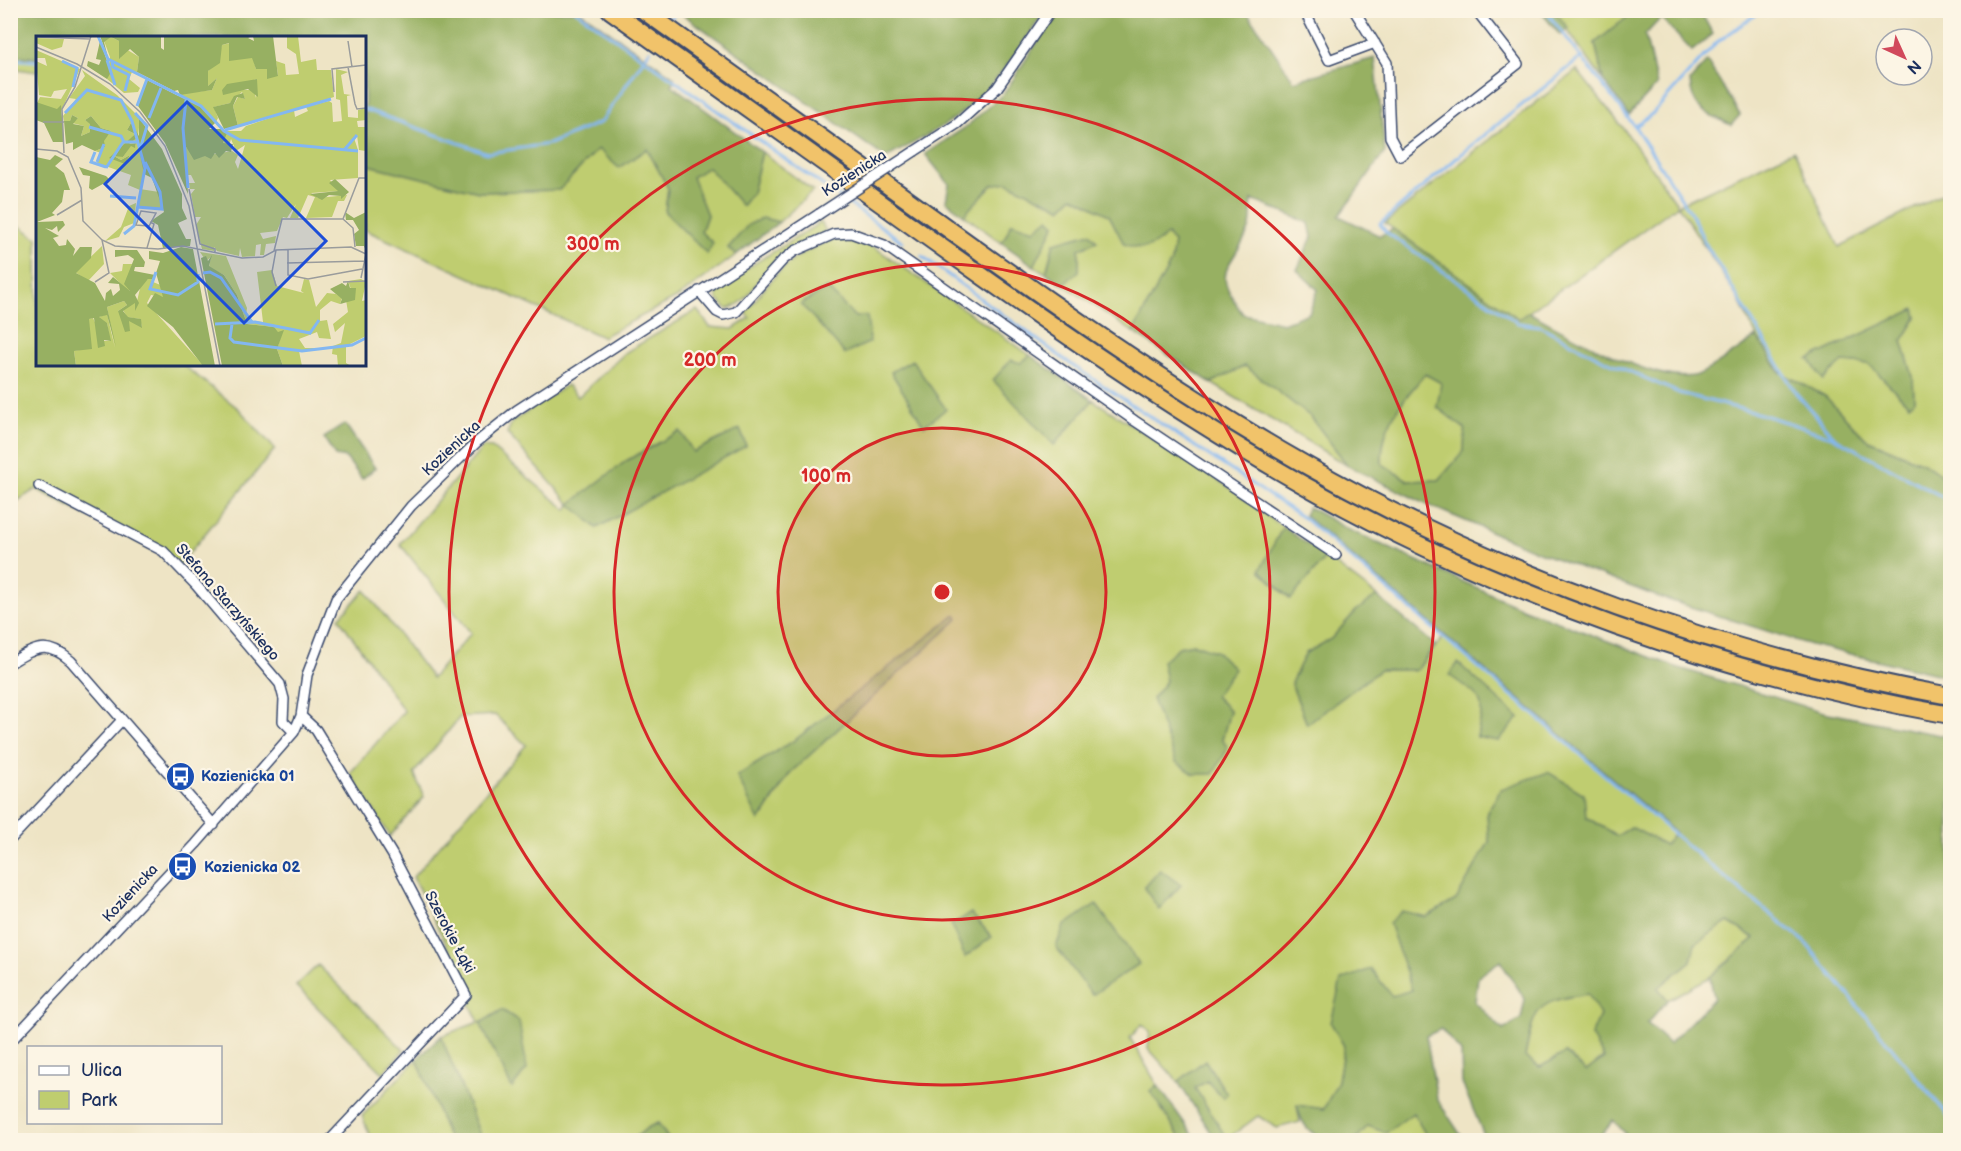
<svg xmlns="http://www.w3.org/2000/svg" width="1961" height="1151" font-family="'Balsamiq Sans',sans-serif">
<style>
.green{fill:#bfcd6f;stroke:#6d7e66;stroke-width:1.5;fill-rule:evenodd}
.forest{fill:#97b062;stroke:#597060;stroke-width:1.5;fill-rule:evenodd}
.lines{fill:none;stroke-linecap:round;stroke-linejoin:round}
.stream{stroke:#83b7f1;stroke-width:3}
.minor-casing{stroke:#3b4a6d;stroke-width:12}
.motorway-casing{stroke:#3b4a6d;stroke-width:20}
.minor{stroke:#fff;stroke-width:9}
.motorway{stroke:#f1c36a;stroke-width:16}
.minor-bridge-casing{stroke:#3b4a6d;stroke-width:12;stroke-linecap:butt}
.minor-bridge{stroke:#fff;stroke-width:9}
.ring{fill:none;stroke:#d62828;stroke-width:3}
.labels{text-anchor:middle;stroke-width:4.5;stroke-linejoin:round;paint-order:stroke}
.street-label{font-size:15px;fill:#1b2f5e;stroke:#fcf5e5}
.transit-label{font-size:15px;font-weight:bold;fill:#164399;stroke:#fcf5e5;text-anchor:start}
.inset-river{fill:none;stroke:#83b7f1;stroke-width:3}
.inset-road{fill:none;stroke:#9a9c9c;stroke-width:1.5}
.view{fill:#1d4ed8;fill-opacity:0.15;stroke:#1d4ed8;stroke-width:3}
.inset-edge{fill:none;stroke:#1b2f5e;stroke-width:3}
.centre{fill:#d62828;stroke:#fcf5e5;stroke-width:3}
.ring-label{font-size:18px;text-anchor:middle;font-weight:bold;fill:#d62828;stroke:#fcf5e5;stroke-width:4.5;stroke-linejoin:round;paint-order:stroke}
</style>
<rect width="100%" height="100%" fill="#fcf5e5"/>
<filter id="ink" filterUnits="userSpaceOnUse"><feTurbulence type="fractalNoise" baseFrequency=".0167" numOctaves="2"/><feDisplacementMap in="SourceGraphic" scale="12" xChannelSelector="R" yChannelSelector="G"/><feConvolveMatrix kernelMatrix="1 2 1 2 8 2 1 2 1" color-interpolation-filters="sRGB"/></filter>
<filter id="wash" filterUnits="userSpaceOnUse"><feTurbulence type="fractalNoise" baseFrequency=".008" numOctaves="4" result="noise"/><feDisplacementMap in="SourceGraphic" scale="24" xChannelSelector="R" yChannelSelector="G"/><feGaussianBlur stdDeviation="1.35" result="paint"/><feColorMatrix in="noise" values="0 0 0 0 0 0 0 0 0 0 0 0 0 0 0 0 0 1.4 0 .05"/><feComposite in="paint" operator="in"/></filter>
<g filter="url(#wash)">
<rect width="100%" height="100%" fill="#eee4c5"/>
<path class="green" d="M1554,11H1635L1595,43L1603,80Z
M10,55L37,58V72L11,68Z
M1577,70L1623,128L1678,205L1794,150L1839,247L1950,190V482L1925,464L1866,439L1825,396L1780,372L1757,337L1737,297L1678,205L1519,319L1385,223ZM1915,309L1917,317L1902,341L1913,377L1914,401L1909,405L1869,364L1809,359Z
M598,149H647L668,188L665,212L701,232L707,215L691,177L708,167L752,193L762,152L813,191L779,222L762,218L728,248L736,255L678,297L602,337L365,230V164L479,192L559,190Z
M1007,182L1061,208L1073,196L1109,215L1124,244L1167,235L1174,242L1171,262L1133,332L1063,284L1079,271V249L1054,243L1046,273L1034,266L1055,224L1034,230L1012,223L1002,243L964,215L992,184Z
M10,220L37,238L38,364L183,365L239,409L275,449L180,564L36,489L11,505Z
M821,222L826,231C808,240 788,250 773,263C754,278 753,302 727,309L717,299V290L728,280Z
M834,239H855L874,247L1030,355L1021,363L1055,444L1093,400L1224,484L1283,527L1260,570L1290,599L1326,557L1377,596L1356,611L1331,639L1306,653L1291,683L1307,724L1380,670H1417L1445,635L1676,832L1666,846L1631,827L1617,837L1586,817L1487,812L1489,842L1456,900L1426,917L1402,912L1412,990L1331,1023L1344,1046L1338,1081L1324,1109L1297,1106L1300,1122L1277,1128L1258,1116L1227,1139L1195,1088L1207,1081L1223,1098L1204,1061L1178,1082L1148,1048L1150,1032L1142,1024L1130,1038L1158,1086L1150,1091L1182,1140H669L658,1123L647,1128L633,1140H482L441,1036L479,1022L469,1002L470,993L413,877L526,745L495,715L460,717L414,773L424,797L390,836L350,773L404,711L339,618L365,590L432,678L471,633L400,544L483,447L492,448L567,510L570,504L507,433L512,422L567,385L578,397L626,352L697,310L710,327L733,329L750,318L746,312C774,275 789,255 834,239ZM827,288L855,318L801,305ZM740,430L746,446L626,461L681,432L693,452ZM956,615L958,619L790,773L764,815L737,776L795,740ZM1194,644L1217,652L1215,696L1230,711L1222,739L1166,681L1179,647ZM1479,697L1498,741L1477,737L1483,709Z
M1245,366L1311,417L1348,466L1211,383Z
M1425,374L1442,383L1437,407L1465,429L1464,452L1439,480L1409,481L1382,464C1381,423 1400,404 1425,374Z
M1728,922L1755,938L1710,977L1668,1000L1658,988L1691,961L1695,944Z
M318,965L404,1050L383,1073L296,986Z
M1588,993L1600,1015L1591,1036L1604,1057L1586,1072L1540,1067L1525,1057C1537,1001 1532,1005 1588,993Z
M417,1059L449,1140H372L362,1116Z
M1414,1113L1429,1140L1354,1139L1368,1125Z"/>
<path class="forest" d="M11,10L580,11L674,77L672,85L762,152L752,193L742,206L708,167L692,177L707,215L701,232L713,243L707,254L665,212L668,188L647,149L619,168L598,149L559,190L479,192L365,164L364,38H38L37,58L11,55Z
M678,11H1045C1019,50 994,89 955,118C934,133 909,145 886,158Z
M1057,11H1241L1249,15L1294,81L1375,58L1385,152L1339,216L1380,236L1393,229L1519,319L1528,312C1567,332 1652,384 1694,376C1707,374 1744,345 1757,337L1780,372L1825,396L1866,439L1925,464L1950,482V677L1811,645L1656,596L1541,553L1428,505L1348,466L1311,417L1245,366L1211,383L1133,332L1171,262L1174,242L1167,235C1151,249 1145,251 1124,244L1109,215L1073,196L1061,208L1007,182L992,185L964,215L946,201L949,184L925,154L966,127L1005,92ZM1252,200L1309,223L1312,237L1297,270L1318,290L1309,313L1283,323L1243,314C1211,270 1228,272 1248,232C1253,224 1250,210 1252,200ZM1425,374L1441,383L1437,407L1465,429L1464,451L1439,480L1409,481L1382,464C1380,426 1401,402 1425,374Z
M1540,11H1554L1568,28L1560,35Z
M1635,11H1700L1713,34L1692,51L1661,18L1645,35L1657,85L1629,115L1603,80L1595,43Z
M1707,61L1740,115L1731,125C1706,113 1692,111 1690,81Z
M762,218L779,222L736,255L728,248L748,225Z
M1049,218L1055,224L1034,266L1002,243L1012,223L1034,230Z
M1090,233L1097,241L1079,249V271L1063,284L1046,273L1054,243Z
M827,288L855,317L867,316L870,342L845,354L801,304Z
M1915,309L1917,317L1902,341L1913,377L1914,401L1909,405L1869,364L1843,362L1823,380L1809,359Z
M1030,355L1093,400L1054,445L993,380L1011,360L1021,363Z
M912,360L946,409L924,426L891,372Z
M345,424L375,468L362,479L346,458L335,456L324,438Z
M740,429L746,446L597,528L570,504L626,461L680,431L693,452Z
M1308,507L1349,530L1524,609L1676,667L1823,712L1950,737V1140H1624L1625,1133L1613,1120L1597,1140H1486L1462,1083L1461,1052L1441,1029L1426,1036L1437,1099L1464,1140H1429L1413,1113L1386,1133L1368,1126L1355,1140C1325,1141 1304,1139 1297,1105L1324,1109L1338,1081L1344,1046L1331,1023L1341,980L1371,969L1392,996L1412,990L1389,923L1402,911L1426,917L1456,900L1489,842L1487,812L1501,789L1548,772L1584,794L1586,817L1617,836L1631,827L1665,845L1675,832L1304,515ZM1728,922L1755,938L1710,977L1714,998L1669,1044L1647,1023L1668,1000L1658,988L1691,961L1695,944ZM1500,961L1525,999L1521,1019L1503,1030L1475,1002L1478,977ZM1588,994L1600,1015L1591,1036L1604,1058L1586,1071L1565,1053L1540,1067L1525,1057C1534,1006 1537,1001 1588,994Z
M1283,527L1326,557L1291,599L1260,570Z
M1377,596L1435,645L1417,670H1380L1307,724L1291,683L1306,653L1331,639L1356,611Z
M956,615L958,619L790,773L759,821L737,776L795,740Z
M1194,644L1217,652L1234,669L1215,696L1230,711L1222,739L1228,748L1213,774H1194L1176,762L1152,699L1166,681L1162,661L1179,647Z
M1458,663L1519,718L1498,741L1477,737C1486,695 1482,699 1449,675Z
M1160,870L1181,885L1159,909L1144,888Z
M1096,904L1139,964L1092,995L1056,947L1064,926Z
M971,913L992,937L965,957L951,925Z
M502,1010L519,1021L527,1069L512,1088L480,1023Z
M441,1036L482,1140H449L417,1059Z
M1205,1060L1227,1094L1223,1098L1207,1081L1195,1088L1227,1139L1216,1140L1178,1082Z
M1158,1086L1196,1139L1203,1140H1182L1150,1091Z
M658,1123L669,1140H633L647,1128Z"/>
<g class="lines">
<path class="stream" d="M575,10L903,242
M1545,10L1635,127L1691,213L1705,243L1796,393L1835,438L1950,501
M670,20L676,10
M1582,57L1472,145L1380,224L1386,232L1518,323L1540,326L1604,360L1679,393L1764,415L1835,438
M10,59L38,61
M364,109L487,153L549,144L601,122L650,50
M1636,126L1653,113L1716,43L1762,10
M922,256L1075,367L1305,519L1717,871L1804,941L1950,1118"/>
</g>
</g>
<g filter="url(#ink)">
<g class="lines">
<defs>
<path id="minor" d="M1304,10L1329,60L1375,43
M1354,10L1387,63L1390,137L1400,156L1518,64L1476,10
M915,151L957,124L997,88L1051,10
M699,291L717,312L723,315L736,312L783,260L795,251L834,234L851,233L884,245L1135,421L1336,555
M39,486L163,551L196,585L280,684L284,699L283,721L294,732
M10,663C35,648 47,640 71,661L214,825
M301,716L316,730L392,854L466,995L330,1140
M10,840L121,721
M10,1042L196,844L294,732L301,716L307,675L336,599L411,506L477,442L517,410L819,214"/>
<path id="motorway" d="M610,10C715,85 819,159 923,234C1046,322 1170,409 1302,484C1501,596 1725,675 1950,715
M643,10C741,80 838,150 936,220C1055,306 1176,391 1304,464C1502,577 1726,656 1950,696"/>
</defs>
<use href="#minor" class="minor-casing"/>
<use href="#motorway" class="motorway-casing"/>
<use href="#minor" class="minor"/>
<use href="#motorway" class="motorway"/>
<defs>
<path id="minor-bridge" d="M819,214L915,151"/>
</defs>
<use href="#minor-bridge" class="minor-bridge-casing"/>
<use href="#minor-bridge" class="minor-bridge"/>
</g>
</g>
<circle cx="942" cy="592" r="164" fill="#d62828" fill-opacity=".12"/>
<g class="ring">
<circle cx="942" cy="592" r="164"/>
<circle cx="942" cy="592" r="328"/>
<circle cx="942" cy="592" r="493"/>
</g>
<defs>
<symbol id="bus-disc" viewBox="-11 -11 22 22"><circle r="9.5" fill="#1a4fb4" stroke="#fcf5e5"/><path d="M-5-6H5V4H4V6H2V4H-2V6H-4V4H-5ZM-3.5-4V0h7V-4ZM-3.5 1.2v1.5H-2V1.2ZM2 1.2v1.5H3.5V1.2Z" fill="#fff"/></symbol>
</defs>
<g fill-rule="evenodd">
<use href="#bus-disc" x="164" y="760" width="33" height="33"/>
<use href="#bus-disc" x="166" y="850" width="33" height="33"/>
</g>
<g class="labels">
<g class="street-label">
<text transform="translate(854 173) rotate(-33)" y="5">Kozienicka</text>
<text transform="translate(451 448) rotate(-43)" y="5">Kozienicka</text>
<text transform="translate(228 602) rotate(49)" y="5">Stefana Starzyńskiego</text>
<text transform="translate(130 893) rotate(-47)" y="5">Kozienicka</text>
<text transform="translate(450 932) rotate(62)" y="5">Szerokie Łąki</text>
</g>
<g class="transit-label">
<text x="201" y="781">Kozienicka 01</text>
<text x="204" y="872">Kozienicka 02</text>
</g>
</g>
<g transform="translate(36 36)">
<rect width="330" height="330" fill="#eee4c5"/>
<path d="M251,0H262L265,26L280,23L281,34H295L298,61L202,90L197,70L202,61L209,63L206,56L194,67L178,71L182,82L180,86L170,74L142,62V58L176,54L181,42L171,51L172,35L180,28L186,9L194,7L198,22H217L220,33H231L232,41L242,39L240,25L249,28L250,39L263,38L260,18L251,12ZM221,43L220,62L218,54H186ZM75,1L83,5L84,22L90,13L103,21L101,36L113,43L96,36L93,43L104,52L102,56L88,57L71,43L74,21L68,5ZM0,2L28,3L26,11L16,14L0,7ZM0,14L44,33L24,78L0,69L4,61L25,63L31,53L18,55L15,61L3,59L0,25L11,30L9,22H1ZM300,33L312,36L305,39L308,58L315,59L311,60L312,81L322,82V74L330,72V84L321,85L322,91H330V115L323,114L321,99L318,102L322,114L291,112L322,116V142L294,144L303,155L275,157L282,162L311,159L308,165H302L296,181L270,182L279,161L272,159L262,182H254L260,168L251,182L247,181L241,195L224,197L227,203L240,200L239,207L230,208L228,219H224L225,208L220,209L219,220L206,221L204,212L203,220L181,215L178,211V215L166,213L160,189L165,181H159L155,158L159,153H154L153,147H159L155,139H151L148,109L162,121L196,115L202,119L199,126L202,133L209,109L200,115L195,103L193,110L187,108L189,95H205L210,90L258,74L259,81L272,75L270,71L293,65L296,67L297,86L306,85L304,64L300,63ZM46,34L81,59L104,82L102,101L95,87L91,94L99,98L74,122L89,127L94,119L85,124L78,120L80,117L87,121L95,109L99,111L100,107L92,108L101,102L108,134L104,153L123,156L126,173L101,170L104,154L92,149L95,139L61,127L65,117L59,115L69,111L67,105L75,95L65,92L55,80L49,84L55,88L54,96L45,100L48,90L36,87L42,82L36,79L34,85H28L27,80L40,63L33,62L49,40ZM100,167L98,187L88,191L83,201L69,205L85,191L93,170ZM66,210L68,228L52,245L39,236ZM164,216L190,220L211,272L210,279L217,285L227,286L221,236L236,234L241,250L268,257L265,255L268,243L273,244L280,271L291,257L300,258L306,262L304,268L295,265L284,274V285L291,284L295,303L283,302L281,296L263,303L269,312H296L263,315L266,330H247L241,313L245,300L237,291L211,288L201,259L188,239L173,231L175,221L170,225ZM87,228H96L93,256L74,237L86,235ZM112,243H116L115,252L117,246L127,250V261L115,259L111,267L167,329L40,330L38,315L48,313L52,283L57,282L68,305H74L71,287L64,286L63,281L71,278L79,312L71,271L88,265L91,269L82,275L106,291L104,283L91,281L87,274L99,266V274L105,248ZM325,243L330,246L326,265L330,264V300L310,310V327L315,330H302L301,319L296,318L297,310L305,307L309,287L299,296L297,288L312,276L310,264H319L312,245Z" fill="#bfcd6f" fill-rule="evenodd"/>
<path d="M64,0H125V12L128,14V0H216L212,2L218,5L217,0H237L242,40L231,43V33H220L216,22L193,25V7L186,9L184,27L172,35V50L181,42L176,54L144,59L142,54L138,55L101,36L103,21L94,13L83,23V5L75,1L68,6L72,22ZM64,5L75,36L71,43L51,30L52,25L63,29L65,24L60,23ZM221,43L222,61L212,53L187,59L186,54L191,48ZM111,44L170,74L180,86L173,93H186L191,97L187,107L197,108L195,116L190,115L183,122L179,117L175,123L169,120L158,124L149,109L152,158L129,107L102,70ZM207,57L209,63L201,61L197,70L202,90L188,93L177,71L194,67L198,60ZM0,66L21,73L25,69L28,106H17L8,87L0,84ZM36,79L42,82L37,88L48,90L45,100L54,96V88L49,84L55,80L65,92L75,95L68,105L69,111L59,115L46,109L37,114V106L30,108L28,85H34ZM103,82L126,113L146,158V172L151,183L142,187L150,203H155L154,210L127,212L122,189L115,185L128,176L116,142L108,138L101,102L93,108L100,107L99,112L95,110L87,121L78,120L85,124L94,119L89,128L73,122L99,98L91,94L95,87L103,100ZM19,119L27,123L19,130L28,137L34,154H28L26,166L16,177L19,179L1,186L27,185L29,189L22,196L21,190L16,194L9,192L23,200L17,202L23,210L30,209L31,203L39,213L37,220L44,211H56L55,222L40,237L59,247L69,265L70,257L75,253L77,260L84,254L83,248L72,247L77,241L94,255L88,248L98,223L92,219L79,221V214H101L109,226L108,231H99L98,235L119,239L115,255L116,243H112L99,259L103,267L99,275V267L87,275L92,281L105,283L106,292L93,285L94,295L89,296L82,275L91,269L88,265L71,271L80,311L71,279L63,281L71,287L75,305L68,304L69,310L62,312L58,282L53,283L56,313L38,315L40,330H0V121L14,124ZM43,131L70,140L74,144L56,154L53,152L54,140L47,139ZM299,143L313,156L305,163V160L293,159L286,164L274,158L302,155L293,147ZM309,176L318,182L330,176V215L328,210H320L318,198L323,194L317,184H310ZM145,211L157,213L179,330H167L137,291L111,270L119,257L127,261L120,237L124,225L113,223V215L127,217ZM176,219L173,230L188,239L201,259L211,288L238,291L242,296L248,294L241,313L247,330H186L165,222L170,220L172,225ZM312,245L314,252H320L319,264L304,268L306,263L294,253L306,247L310,250Z" fill="#97b062"/>
<path class="inset-river" d="M62,0L72,23L165,70L188,95L204,104L322,115M71,24L79,49M26,25L41,32L37,51M76,25L77,31L93,39L89,55M150,64L147,92L152,152M101,70L111,43M29,77L51,54L85,64L96,85L109,132L98,190L88,198M99,77L111,90L105,110M113,82L125,52M53,91L85,100L88,106H102M189,94L295,63M308,114L321,99M59,116L55,126L70,131M61,126L68,108M70,132L87,106M74,160L100,162M101,171L126,173L124,156L109,126M120,236L114,253L142,259L162,246V238M167,237L174,236L185,242L216,286M179,288L219,286L274,297L283,284M196,288L194,302L198,306L266,315L316,309L330,302"/>
<path class="inset-road" d="M0,1L54,3M312,5L316,31M0,11L41,28L74,48L104,76L129,110L153,170L184,330M312,31L319,68L321,73L330,72M298,56L296,33L330,29M7,86H28M0,113L21,115L32,121L45,152L47,185L66,204L79,210L122,213L147,210L206,222L227,221L240,214L315,211L330,218M28,117L26,73L39,51L55,0M153,153L164,208L179,213V217M105,175L120,177L113,190L100,189ZM21,179L46,164M307,183L323,142H330M307,183L317,192L319,211M111,212L118,188L114,186M252,213V239L272,243L326,233M240,214L236,236L240,250M238,215L246,183H307M251,227L328,225M325,242L330,218M59,246L73,237L66,204M307,246L330,245"/>
<path class="view" d="M151,66L290,205L208,287L69,148Z"/>
<rect width="330" height="330" class="inset-edge"/>
</g>
<circle cx="942" cy="592" r="9" class="centre"/>
<g class="ring-label">
<text x="593" y="250">300 m</text>
<text x="710" y="366">200 m</text>
<text x="826" y="482">100 m</text>
</g>
<rect width="1961" height="1151" fill="none" stroke="#fcf5e5" stroke-width="36"/>
<rect x="27" y="1046" width="195" height="78" fill="#fcf5e5" stroke="#a2a6af" stroke-width="1.5"/>
<rect x="39" y="1066" width="30" height="9" fill="#ffffff" stroke="#a2a6af" stroke-width="1.5"/>
<text x="81" y="1076" font-size="18" fill="#1b2f5e">Ulica</text>
<rect x="39" y="1091" width="30" height="18" fill="#bfcd6f" stroke="#a2a6af" stroke-width="1.5"/>
<text x="81" y="1106" font-size="18" fill="#1b2f5e">Park</text>
<g transform="translate(1904 57) rotate(135)"><circle r="28" fill="#fcf5e5" stroke="#a2a6af" stroke-width="1.5"/>
<path d="M0-4.5L10 22L0 15L-10 22Z" fill="#d1495b"/>
<text y="-9" font-size="16" font-weight="bold" text-anchor="middle" fill="#1b2f5e">N</text>
</g>
</svg>
